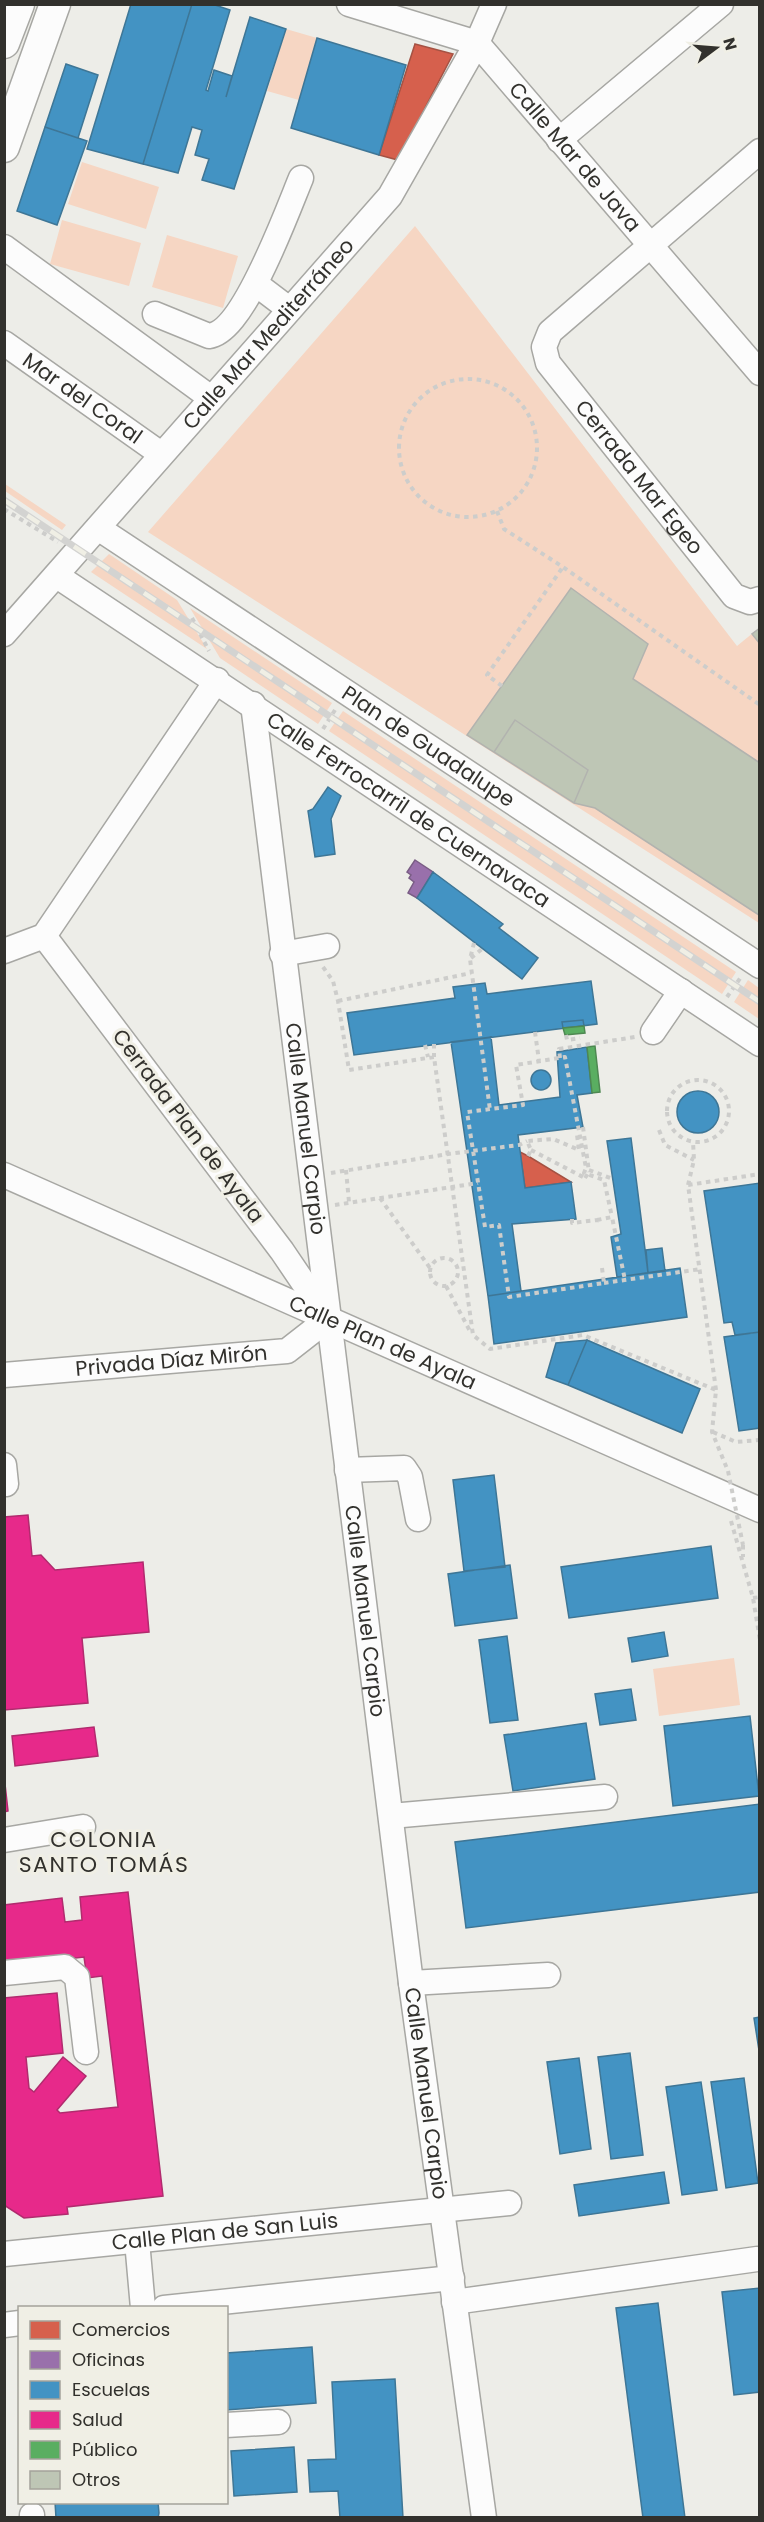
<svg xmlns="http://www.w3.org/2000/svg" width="764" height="2522" font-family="Poppins,sans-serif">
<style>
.green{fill:#f6d6c3}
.shops{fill:#d6604d;stroke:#a55243;stroke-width:1.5}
.offices{fill:#9970ab;stroke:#7a5d85;stroke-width:1.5}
.schools{fill:#4393c3;stroke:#3e7696;stroke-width:1.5}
.health{fill:#e7298a;stroke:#b12b6e;stroke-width:1.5}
.public{fill:#5aae61;stroke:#4e8851;stroke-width:1.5}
.building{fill:#bec6b5;stroke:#b2b3af;stroke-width:1.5}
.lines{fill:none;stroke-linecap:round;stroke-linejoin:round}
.minor-casing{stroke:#a7a7a3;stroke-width:27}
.major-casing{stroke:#a7a7a3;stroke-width:33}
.path{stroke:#cdcdcb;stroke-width:4;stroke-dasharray:4.5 4.5;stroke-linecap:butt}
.minor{stroke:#fcfcfc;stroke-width:24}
.major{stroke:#fcfcfc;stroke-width:30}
.rail-casing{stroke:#d3d3d1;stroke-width:7}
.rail{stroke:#f0efe5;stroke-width:4.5;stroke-dasharray:14;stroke-linecap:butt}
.path-bridge{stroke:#cdcdcb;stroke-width:4;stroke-dasharray:4.5 4.5;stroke-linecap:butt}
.labels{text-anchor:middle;stroke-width:6;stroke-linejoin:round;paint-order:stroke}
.street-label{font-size:21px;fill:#32312d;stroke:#f0efe5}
.neighbourhood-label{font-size:22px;letter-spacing:1.5px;fill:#32312d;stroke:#f0efe5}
</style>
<rect width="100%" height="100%" fill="#edede8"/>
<path class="green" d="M286,29L317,38L299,100L267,91Z
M82,162L159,187L146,229L68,204Z
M62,220L141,243L129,286L50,264Z
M415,226L737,646L759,628V923L148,532Z
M167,235L238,256L223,308L152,287Z
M4,484H5L66,525L62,530L5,491Z
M109,554L177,600L207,649L91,572Z
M190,608L332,703L318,724L220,658Z
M343,711L736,972L722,994L329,731Z
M748,980L759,988V1019L734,1002Z
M734,1658L740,1705L659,1716L653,1669Z"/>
<path class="shops" d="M415,44L453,54L398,160L379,155Z
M520,1152L528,1156L571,1182L525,1188Z"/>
<path class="offices" d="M415,860L433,872L417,898L408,893L414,882L409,878L411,875L407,872Z"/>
<path class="schools" d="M131,4H192L143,164L87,149Z
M192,4H212L230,10L206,90L208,91L214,70L232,76L226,97L250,17L286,29L234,189L202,180L209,159L195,155L202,130L192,127L178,173L143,164Z
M317,38L406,65L379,155L291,128Z
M66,64L98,75L78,138L45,127Z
M45,127L87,141L57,225L17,211Z
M328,787L341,796L331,819L335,854L315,857L308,811L313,809Z
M433,872L503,924L499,928L538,958L522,979L417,898Z
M591,981L597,1024L354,1055L347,1013L455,998L453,987L485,983L487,994Z
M583,1020L584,1026L563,1028L562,1022Z
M491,1037L499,1105L560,1097L557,1052L587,1047L592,1093L577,1095L583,1127L518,1135L525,1188L571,1182L576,1219L512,1224L521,1291L488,1296L451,1042Z
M531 1080a10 10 0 1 1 20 0a10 10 0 1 1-20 0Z
M677 1112a21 21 0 1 1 42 0a21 21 0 1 1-42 0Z
M631,1138L648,1273L617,1277L611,1237L621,1234L607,1141Z
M760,1183V1332L735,1335L732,1322L724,1323L704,1191Z
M662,1248L665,1271L648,1273L646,1250Z
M680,1268L687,1317L494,1344L488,1296Z
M760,1332V1428L739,1431L724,1337Z
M587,1340L700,1389L682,1433L568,1385Z
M587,1340L568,1385L546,1377L556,1343Z
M494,1475L505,1567L464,1571L453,1480Z
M711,1546L718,1598L569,1618L561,1567Z
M510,1565L517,1618L455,1626L448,1574Z
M664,1632L668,1656L632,1662L628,1638Z
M507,1636L518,1720L490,1723L479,1640Z
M631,1689L636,1720L600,1725L595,1694Z
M750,1716L759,1796L673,1806L664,1726Z
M586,1723L595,1779L513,1791L504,1735Z
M760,1804V1892L466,1928L455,1842Z
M760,2017V2057L754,2018Z
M630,2053L643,2155L611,2159L598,2057Z
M579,2058L591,2149L560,2154L547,2062Z
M744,2078L758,2183L726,2188L711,2082Z
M701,2082L717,2190L682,2195L666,2087Z
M664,2172L669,2203L579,2216L574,2185Z
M760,2288V2392L734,2395L722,2292Z
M658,2303L685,2518H643L616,2308Z
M312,2347L316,2403L226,2410V2353Z
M395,2379L403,2518H340L338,2491L310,2492L308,2460L336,2459L332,2382Z
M294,2447L297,2492L234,2496L231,2451Z
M55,2502H158L159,2513L158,2518H56Z"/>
<path class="health" d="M28,1515L32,1556L41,1555L55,1570L143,1562L149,1632L82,1638L88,1703L4,1710V1517Z
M94,1727L98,1756L15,1766L12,1736Z
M4,1775L8,1811L4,1812Z
M128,1892L163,2196L67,2207L68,2214L24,2218L4,2205V1998L57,1993L63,2053L26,2057L29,2088L34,2092L63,2057L86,2076L57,2110L60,2113L118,2107L102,1976L87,1978L84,1957L4,1966V1905L62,1898L65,1922L82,1920L80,1897Z"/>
<path class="public" d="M584,1026L585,1033L565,1035L563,1028Z
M595,1046L600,1092L592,1093L587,1047Z"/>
<path class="building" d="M571,588L648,644L633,679L760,763L759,915L595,808L574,803L467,735Z
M760,628V644L752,634Z
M515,720L588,770L574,803L494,752Z"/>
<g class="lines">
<defs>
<g id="minor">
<path id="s1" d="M349,4L477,43L760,373"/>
<path d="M559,140L721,4"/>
<path id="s2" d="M760,151L550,332L544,347L548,363L734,596L750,602L760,599"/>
<path d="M4,247L211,398"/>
<path d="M256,284L289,309"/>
<path d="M155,314L209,336C244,332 288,209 301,178"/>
<path id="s3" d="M4,343L161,454"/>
<path id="s4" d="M98,528L760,966"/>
<path id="s5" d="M57,576L760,1044"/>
<path id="s6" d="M4,634L390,196L477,43L494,4"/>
<path id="s7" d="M253,704L411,1983L484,2518"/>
<path d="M4,951L44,936L217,680"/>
<path d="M282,954L327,946"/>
<path d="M653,1032L681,991"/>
<path id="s8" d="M4,1175L760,1510"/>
<path id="s9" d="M4,1375L287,1351L328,1319L282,1251L44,936"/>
<path d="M4,1465L6,1484"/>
<path d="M347,1470L404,1468L410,1477L418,1519"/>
<path d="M391,1816L605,1797"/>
<path d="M4,1840L83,1827"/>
<path d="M4,1973L65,1967L77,1977L86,2052"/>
<path d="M411,1983L548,1975"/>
<path d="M137,2241L143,2308"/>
<path id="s10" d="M4,2254L509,2203"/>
<path d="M454,2302L757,2259"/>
<path d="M164,2308L452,2278"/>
<path d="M4,2325L20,2323"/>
<path d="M226,2425L278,2422"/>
<path d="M32,2515V2518"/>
</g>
<path id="major" d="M4,43L19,4
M4,147L55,4"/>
</defs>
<use href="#minor" class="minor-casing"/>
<use href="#major" class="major-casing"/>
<path class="path" d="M399 448a69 69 0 1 1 138 0a69 69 0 1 1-138 0Z
M4,509L58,542
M497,511L504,529L563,567L760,705
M192,618L209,651
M502,686L487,675L563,567
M323,729L335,710
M474,943L470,959L490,1110
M471,958L482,949
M323,967L333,981L338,1001L349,1070L434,1057L473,1335L490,1349L583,1335L716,1390L712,1432L728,1471
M727,997L741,977
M338,1001L471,973
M535,1032L539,1061
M566,1035L567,1040L580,1038
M434,1044V1057
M425,1045L428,1057
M560,1058L559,1049L635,1037
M667 1111a31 31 0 1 1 62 0a31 31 0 1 1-62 0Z
M583,1127L589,1172
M659,1130L665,1145L694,1160
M531,1150L585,1178
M528,1156L531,1150L527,1141L553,1139L579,1150L577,1135H581
M346,1170L349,1202
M589,1170L613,1179
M331,1173L448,1154L519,1145L527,1141
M688,1185L694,1160L693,1142
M380,1198L430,1268
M335,1205L478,1183
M572,1219V1223L597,1220V1223
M597,1220L612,1217L625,1280
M430 1272a14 14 0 1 1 28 0a14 14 0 1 1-28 0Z
M602,1268L604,1283L509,1297L499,1225L485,1227L467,1112L523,1105L516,1065L565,1057L586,1168L584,1173L604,1180L612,1217
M604,1283L701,1269
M446,1286L471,1333
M716,1390L688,1185L760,1174
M713,1432L736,1442L760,1440
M731,1521L753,1598L760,1640
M743,1545V1557
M753,1598L760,1597"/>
<use href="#minor" class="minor"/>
<use href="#major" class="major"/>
<defs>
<path id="rail" d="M4,500L760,1002"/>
</defs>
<use href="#rail" class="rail-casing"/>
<use href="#rail" class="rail"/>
<path class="path-bridge" d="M585,1178L589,1172
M728,1471L743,1545"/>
</g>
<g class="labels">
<g class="street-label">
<text dy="7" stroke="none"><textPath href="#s1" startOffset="284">Calle Mar de Java</textPath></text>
<text dy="7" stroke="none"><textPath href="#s6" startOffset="400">Calle Mar Mediterráneo</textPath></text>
<text dy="7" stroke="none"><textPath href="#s3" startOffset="96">Mar del Coral</textPath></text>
<text dy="7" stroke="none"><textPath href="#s2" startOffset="456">Cerrada Mar Egeo</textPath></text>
<text dy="7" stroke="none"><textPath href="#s4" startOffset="396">Plan de Guadalupe</textPath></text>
<text dy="7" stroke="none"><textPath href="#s5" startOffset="422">Calle Ferrocarril de Cuernavaca</textPath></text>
<text transform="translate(188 1126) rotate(53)" y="7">Cerrada Plan de Ayala</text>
<text dy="7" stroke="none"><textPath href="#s7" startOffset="428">Calle Manuel Carpio</textPath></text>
<text dy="7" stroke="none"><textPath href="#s8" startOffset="414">Calle Plan de Ayala</textPath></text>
<text dy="7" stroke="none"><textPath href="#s9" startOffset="168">Privada Díaz Mirón</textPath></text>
<text dy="7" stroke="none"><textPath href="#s7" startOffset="914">Calle Manuel Carpio</textPath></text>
<text dy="7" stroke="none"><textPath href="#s7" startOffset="1400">Calle Manuel Carpio</textPath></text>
<text dy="7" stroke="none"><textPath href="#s10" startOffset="222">Calle Plan de San Luis</textPath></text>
</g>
<g class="neighbourhood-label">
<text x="104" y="1847">COLONIA<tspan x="104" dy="25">SANTO TOMÁS</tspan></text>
</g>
</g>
<rect width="764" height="2522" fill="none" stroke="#32312d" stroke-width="12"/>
<rect x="18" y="2306" width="210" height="198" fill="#f0efe5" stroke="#a4a39b" stroke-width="1.5"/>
<rect x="30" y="2321" width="30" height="18" fill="#d6604d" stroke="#a4a39b" stroke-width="1.5"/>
<text x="72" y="2336" font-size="18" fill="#32312d">Comercios</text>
<rect x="30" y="2351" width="30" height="18" fill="#9970ab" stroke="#a4a39b" stroke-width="1.5"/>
<text x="72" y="2366" font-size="18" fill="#32312d">Oficinas</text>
<rect x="30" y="2381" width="30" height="18" fill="#4393c3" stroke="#a4a39b" stroke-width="1.5"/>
<text x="72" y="2396" font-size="18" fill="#32312d">Escuelas</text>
<rect x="30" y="2411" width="30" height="18" fill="#e7298a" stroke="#a4a39b" stroke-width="1.5"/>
<text x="72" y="2426" font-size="18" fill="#32312d">Salud</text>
<rect x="30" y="2441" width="30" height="18" fill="#5aae61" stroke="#a4a39b" stroke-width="1.5"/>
<text x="72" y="2456" font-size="18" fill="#32312d">Público</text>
<rect x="30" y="2471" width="30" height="18" fill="#bec6b5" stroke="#a4a39b" stroke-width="1.5"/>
<text x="72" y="2486" font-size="18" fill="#32312d">Otros</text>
<g transform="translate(716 48) rotate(74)" stroke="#f0efe5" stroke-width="4.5" paint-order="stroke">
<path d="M0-4.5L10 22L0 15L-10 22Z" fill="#32312d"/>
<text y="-9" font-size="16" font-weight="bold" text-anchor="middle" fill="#32312d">N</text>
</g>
</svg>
